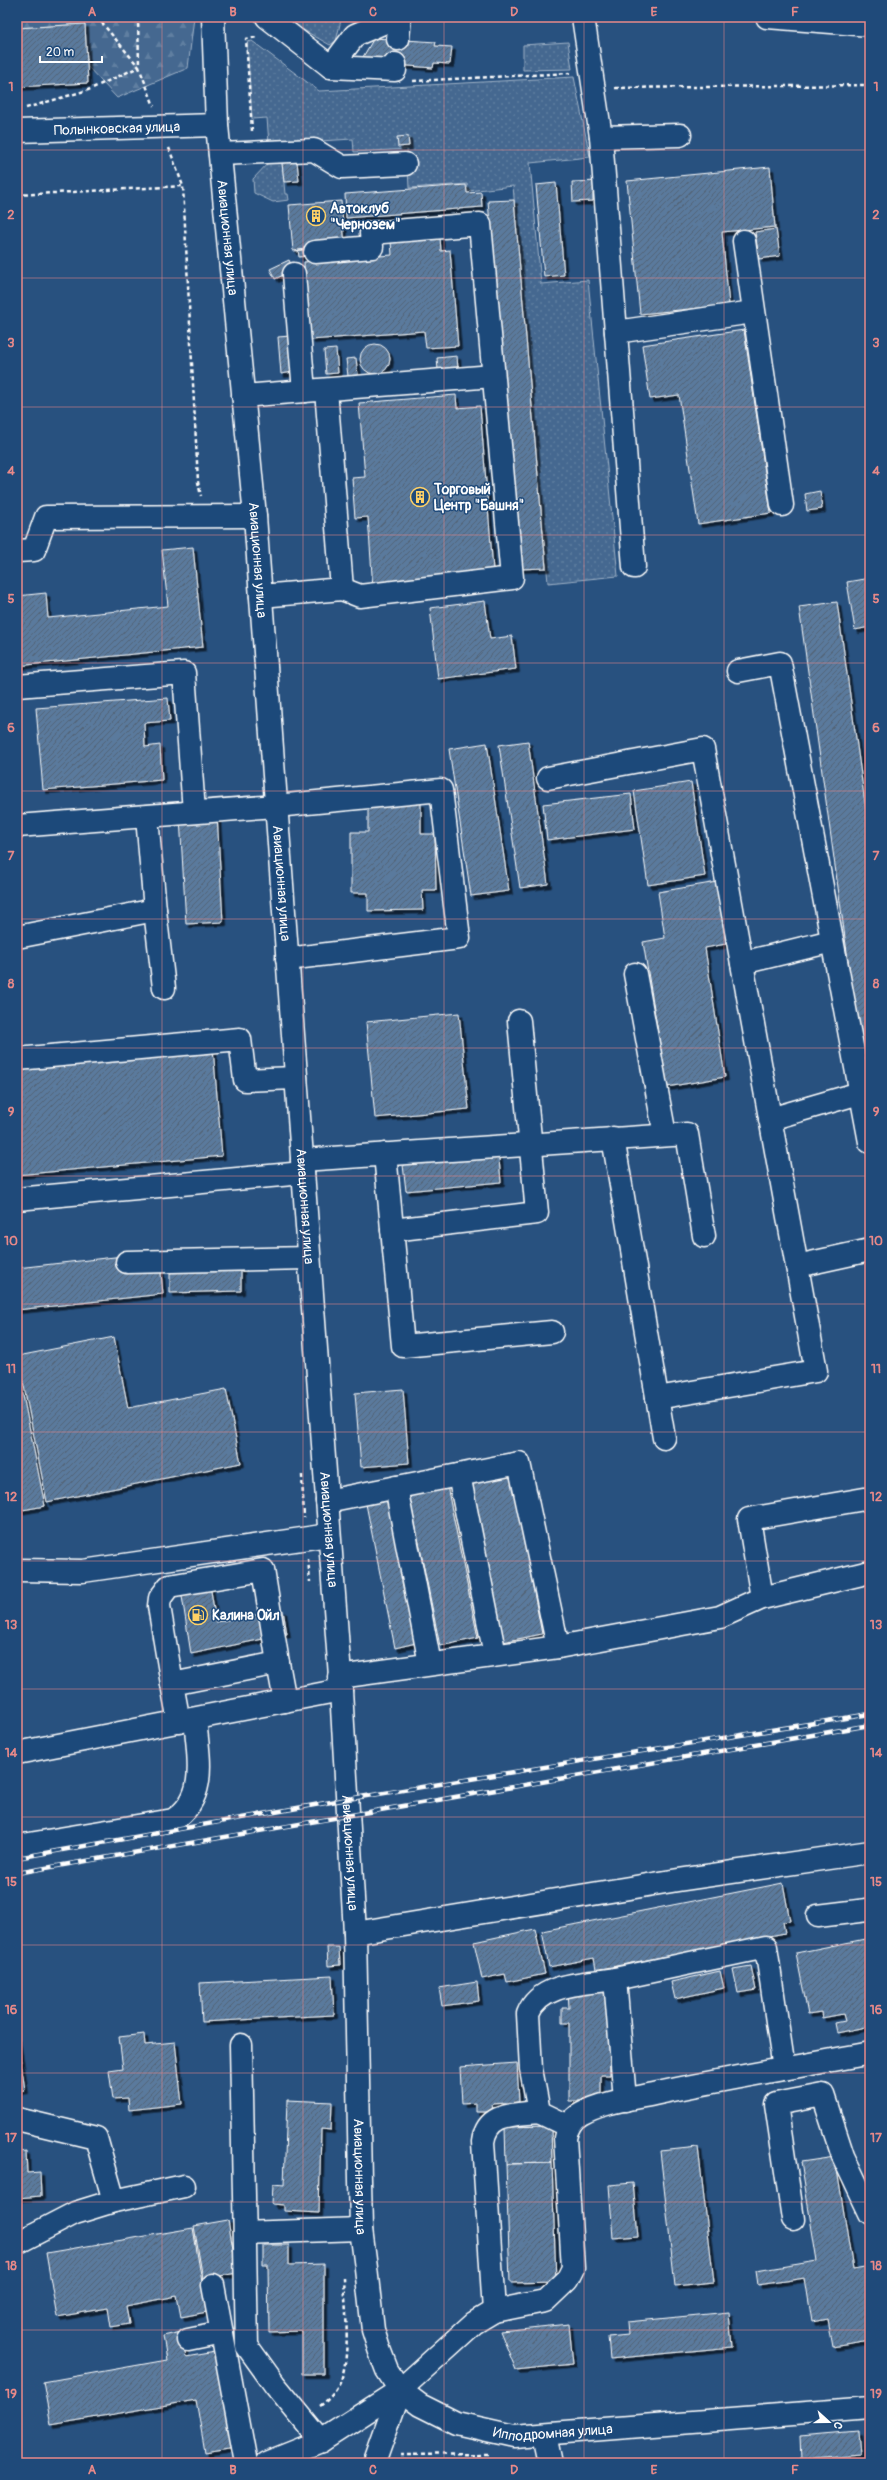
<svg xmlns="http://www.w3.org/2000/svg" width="887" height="2480" font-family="Pangolin,sans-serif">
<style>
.grass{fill:url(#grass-dots);stroke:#a2b4c8}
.forest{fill:url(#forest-firs);stroke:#a2b4c8}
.building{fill:url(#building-hatch);stroke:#fff;filter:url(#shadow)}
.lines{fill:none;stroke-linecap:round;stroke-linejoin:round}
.minor-casing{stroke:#fff;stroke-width:25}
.major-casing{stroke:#fff;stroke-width:25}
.path{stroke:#fff;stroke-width:2.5;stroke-dasharray:4 3;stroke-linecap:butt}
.minor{stroke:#1f4a7a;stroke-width:22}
.major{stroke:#1f4a7a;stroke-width:22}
.rail-casing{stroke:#fff;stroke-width:4.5}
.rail{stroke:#1f4a7a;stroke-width:3;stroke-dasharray:9;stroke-linecap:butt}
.grid{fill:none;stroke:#e88989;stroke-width:1;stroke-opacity:0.55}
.labels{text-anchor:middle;stroke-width:3;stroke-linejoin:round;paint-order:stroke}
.street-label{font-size:14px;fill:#fff;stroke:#1f4a7a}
.poi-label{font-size:14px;font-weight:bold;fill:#fff;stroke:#1f4a7a;text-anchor:start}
.neatline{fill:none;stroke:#e88989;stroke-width:1.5}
.grid-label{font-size:13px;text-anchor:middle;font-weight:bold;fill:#e88989}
</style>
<defs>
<pattern id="grass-dots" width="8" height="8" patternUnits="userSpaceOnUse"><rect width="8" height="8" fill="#446890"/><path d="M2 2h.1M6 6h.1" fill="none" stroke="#607fa1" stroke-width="1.8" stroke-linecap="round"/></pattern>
<pattern id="forest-firs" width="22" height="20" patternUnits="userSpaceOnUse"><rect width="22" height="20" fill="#446890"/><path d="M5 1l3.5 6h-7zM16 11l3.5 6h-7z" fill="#607fa1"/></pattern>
<pattern id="building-hatch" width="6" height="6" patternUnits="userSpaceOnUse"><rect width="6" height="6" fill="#5a7a9d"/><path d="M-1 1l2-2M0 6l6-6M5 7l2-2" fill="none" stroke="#536374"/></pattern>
<filter id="shadow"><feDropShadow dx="3.5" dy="3.5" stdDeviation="0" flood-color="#0009"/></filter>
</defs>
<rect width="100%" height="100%" fill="#28517f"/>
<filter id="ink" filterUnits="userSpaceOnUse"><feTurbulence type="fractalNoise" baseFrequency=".025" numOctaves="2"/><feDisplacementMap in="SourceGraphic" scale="8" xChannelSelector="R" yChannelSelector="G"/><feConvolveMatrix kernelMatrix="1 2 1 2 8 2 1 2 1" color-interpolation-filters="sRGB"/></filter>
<g filter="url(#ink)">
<path class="grass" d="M286,17H376L370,22L341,20L336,41L330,45L300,28Z
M252,41L319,91L574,77L590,157L530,163L541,284L588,280L618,576L548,583L513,186L468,191L467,184L409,188L407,149L354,152L353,139L269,144L267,118L252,119L247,42Z
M568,42L572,69L523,70V45Z
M270,161H297L282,163L285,194H288L289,200L273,202L254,193L253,179Z"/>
<path class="forest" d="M17,17H194L188,68L117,98L87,66L85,24L17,28Z"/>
<path class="building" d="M85,24L88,83L17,87V28Z
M374,38L436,42L435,46L452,47L450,64L434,63L433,68L360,62Z
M408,136L409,146L398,147L397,137Z
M297,161L299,181L284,182L282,163Z
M770,167L775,227L722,232L729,305L640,314L627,181Z
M600,181V193H593V201L573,202L572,182Z
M556,183L564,275L544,277L536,185Z
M466,185L467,193L481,192L482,207L346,218L345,194Z
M514,200L546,568L520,569L488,201Z
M341,201L345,246L293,251L289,205Z
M776,229L780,256L759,259L755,232Z
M440,237L441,251L450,250L458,346L426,348L424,331L311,340L305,287L304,262L392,255L391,241Z
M308,249V256L299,257L298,250Z
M289,260L294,270L275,279L270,269Z
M744,330L771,513L698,524L679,395L650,399L642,345Z
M290,336L293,372L281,374L278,337Z
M360 359a15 15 0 1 1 30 0a15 15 0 1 1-30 0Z
M336,349L338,373L326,374L324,350Z
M457,356L458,369L438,370L437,358Z
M356,358L358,375L348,376L346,359Z
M456,395L457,408L480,406L493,570L469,572L470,581L373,589L368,517L355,518L352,478L365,477L359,403Z
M820,491L822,509L807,511L805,494Z
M193,547L203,647L17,666V596L46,593L48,618L168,606L162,550Z
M870,578V627L855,630L847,582Z
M485,601L490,639L512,636L516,669L438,679L430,608Z
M837,602L870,839V1066L863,1067L799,607Z
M168,698L170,721L144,723L145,747L160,745L162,780L43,790L36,708Z
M528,741L548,884L520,888L499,745Z
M487,743L509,891L471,896L449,749Z
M691,782L705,876L648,885L634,791Z
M631,794L635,829L547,840L543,804Z
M368,803H421V834H435L436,890H422L423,910L368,911V893H351V832H368Z
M217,814L223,922L186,924L180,817Z
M717,882L726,944L705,948L725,1077L667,1087L643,942L665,938L658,892Z
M459,1013L469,1109L375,1118L366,1022Z
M212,1036L222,1156L17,1175V1054Z
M498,1147L501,1182L406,1191L402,1156Z
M159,1252L163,1294L17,1310V1268Z
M241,1265V1291L170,1293V1267Z
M114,1337L128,1408L226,1389L241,1463L47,1502L18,1356Z
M17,1365L45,1506L17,1511Z
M403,1389L409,1463L361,1467L355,1393Z
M511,1472L542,1634L503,1642L471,1480Z
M447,1486L478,1638L440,1646L409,1494Z
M387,1500L416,1643L395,1648L366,1504Z
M208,1572L216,1622L283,1610L287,1634L191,1654L179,1577Z
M870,1865V1886H869L865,1866Z
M783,1883L790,1921L783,1922L785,1933L596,1970L594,1958L549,1967L542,1931Z
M535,1929L545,1974L507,1982L505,1974L482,1979L474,1942Z
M870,1938V2026L837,2033L835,2023L845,2021L843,2014L822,2018L821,2012L808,2014L796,1953Z
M327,1947H339L340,1965L328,1966Z
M751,1966L756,1990L738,1993L733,1969Z
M720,1971L724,1988L675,1999L671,1982Z
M332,1976L334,2015L202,2022L200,1983Z
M477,1982L479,2001L442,2006L439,1988Z
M568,1990H608L610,2075H601V2101H569V2023H562V2008H569Z
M144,2034L145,2045L175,2042L182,2104L129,2110L128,2098L113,2099L109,2071L123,2069L119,2037Z
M17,2037L25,2090L17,2091Z
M517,2063L519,2102L492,2104L493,2112H476V2103L462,2104L460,2067Z
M287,2100L332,2102L331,2130L321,2129L319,2213L284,2211V2205L272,2204L273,2184L284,2185Z
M551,2126L552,2163L506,2164L505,2127Z
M698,2147L714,2282L675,2286L660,2151Z
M26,2151L27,2173L40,2172L41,2196L17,2198V2152Z
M835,2157L853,2270L870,2267V2341L832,2347L827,2319L812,2322L805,2278L758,2285L756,2271L817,2261L801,2162Z
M552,2163L556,2282L510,2283L506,2164Z
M633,2183L638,2236L613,2238L609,2185Z
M228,2220L237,2273L203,2279L194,2226Z
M193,2228L207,2312L181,2317L177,2296L126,2306L129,2324L111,2327L108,2308L57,2317L46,2253Z
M263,2245H289V2265L324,2264V2374H302V2331L269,2332L268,2265H263Z
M729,2312L732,2347L610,2359L608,2337L628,2335L627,2322Z
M569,2324L573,2364L516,2370L500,2331Z
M181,2332L186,2357L220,2351L236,2447L205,2452L196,2400L51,2425L43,2382L167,2360L163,2336Z
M858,2431L860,2454L801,2459L800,2436Z"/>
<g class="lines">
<defs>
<g id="minor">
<path d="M267,17L331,67L395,70V64"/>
<path d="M583,17L601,137L680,135"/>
<path d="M767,17L870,25"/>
<path d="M398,39L400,17"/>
<path d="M331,67L355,35L397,17"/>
<path id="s1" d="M17,131L217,125"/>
<path d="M601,137L634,567"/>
<path d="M220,154L314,150L342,167L405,164"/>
<path d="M744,241L782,505"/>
<path d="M315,252L372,247L371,233L480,224L512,578L360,596L342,589"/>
<path d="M294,274L304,391"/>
<path d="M616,332L753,312"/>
<path d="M243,396L493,376"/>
<path d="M17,551L34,550L46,517L255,516"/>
<path d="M261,596L342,589L326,390"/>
<path d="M738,671L780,663L870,1142"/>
<path d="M17,686L184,673L194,812"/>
<path d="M548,778L703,749L816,1371L657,1398"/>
<path d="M147,817L155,910L164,988"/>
<path d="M17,826L276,806L441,790L459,938L287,959"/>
<path d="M17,937L155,910"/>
<path d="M742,963L832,941"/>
<path d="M635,974L665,1135"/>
<path d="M17,1059L240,1039L245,1080L296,1078"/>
<path d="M770,1119L870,1090"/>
<path d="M613,1138L664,1438"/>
<path d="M385,1154L403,1346L552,1332"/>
<path d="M302,1160L687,1134L704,1236"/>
<path d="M17,1199L303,1173"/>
<path d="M392,1230L537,1213L519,1021"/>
<path d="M127,1262L309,1258"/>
<path d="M797,1266L870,1250"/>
<path d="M459,1475L495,1655"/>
<path d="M396,1487L430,1664"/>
<path d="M327,1501L519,1463L558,1647"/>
<path d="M17,1570L83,1571L329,1535"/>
<path d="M762,1598L870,1572"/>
<path d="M339,1677L558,1647L720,1617L762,1598L749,1519L870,1498"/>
<path d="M172,1684L159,1606L160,1598L169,1586L263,1570L278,1663"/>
<path d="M179,1722L172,1684L278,1663L285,1701"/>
<path d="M17,1753L341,1690"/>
<path d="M17,1846L173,1820C209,1797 198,1756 195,1719"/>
<path d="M818,1916L867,1910L870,1911"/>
<path d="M355,1933L678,1880L870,1852"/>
<path d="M615,1979L766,1947L784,2069"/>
<path d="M241,2045L247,2346L275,2385L321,2441"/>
<path d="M17,2119L96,2138L114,2201"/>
<path d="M568,2126L539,2112L531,2069L528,2014C540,1982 586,1984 615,1979L625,2100"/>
<path d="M793,2219L776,2104L823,2095L843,2156L870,2213"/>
<path d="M245,2233L361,2229"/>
<path d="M17,2243L75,2213L114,2201L184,2186"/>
<path d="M213,2285L246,2463"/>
<path d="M494,2311L483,2142C487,2112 514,2115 539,2112"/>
<path d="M188,2340L222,2333"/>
<path d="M544,2435L550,2463"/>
<path d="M266,2463L321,2441L400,2390"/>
<path d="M374,2463L400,2390L474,2323L494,2311L545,2301L567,2280L573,2268L565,2138C567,2128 572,2119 581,2114C602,2102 631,2099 654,2094C726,2078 798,2067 870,2053"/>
</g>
<g id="major">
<path id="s2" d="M213,17L217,125L255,516L341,1690L355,1933L361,2229L366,2268L373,2330L379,2349L387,2370L400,2390L420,2405L456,2423L514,2436L870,2408"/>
</g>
</defs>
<use href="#minor" class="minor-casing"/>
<use href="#major" class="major-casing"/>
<path class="path" d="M138,17L139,67L154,106
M413,81L570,73
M615,88L870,85
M26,108L88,90L139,67L97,17
M252,131L246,39L257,37
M169,148L183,186L198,482L201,496
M17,195L183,186
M302,1475L304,1518
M308,1559L310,1582
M320,2406C329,2399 337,2391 341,2380C351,2352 345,2308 344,2278
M400,2455L489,2454"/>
<use href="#minor" class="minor"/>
<use href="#major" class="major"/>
<defs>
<path id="rail" d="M17,1858L348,1799L870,1714
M17,1873L870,1725"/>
</defs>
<use href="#rail" class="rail-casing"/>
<use href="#rail" class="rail"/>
</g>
</g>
<path class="grid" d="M162,17V2463M303,17V2463M444,17V2463M584,17V2463M724,17V2463M17,150H870M17,278H870M17,407H870M17,535H870M17,663H870M17,791H870M17,919H870M17,1048H870M17,1176H870M17,1304H870M17,1432H870M17,1561H870M17,1689H870M17,1817H870M17,1945H870M17,2073H870M17,2202H870M17,2330H870"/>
<defs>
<symbol id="building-ring" viewBox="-11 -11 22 22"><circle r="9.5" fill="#1f4a7a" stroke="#ffd166" stroke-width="1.5"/><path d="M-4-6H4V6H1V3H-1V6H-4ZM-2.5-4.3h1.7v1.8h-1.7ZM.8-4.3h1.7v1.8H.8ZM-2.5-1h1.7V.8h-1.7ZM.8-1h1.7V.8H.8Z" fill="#ffd166"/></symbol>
<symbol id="fuel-ring" viewBox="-11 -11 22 22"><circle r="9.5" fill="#1f4a7a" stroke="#ffd166" stroke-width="1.5"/><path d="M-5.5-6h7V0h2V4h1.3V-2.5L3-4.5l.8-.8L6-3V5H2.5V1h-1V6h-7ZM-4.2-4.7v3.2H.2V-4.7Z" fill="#ffd166"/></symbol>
</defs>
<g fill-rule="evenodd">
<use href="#building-ring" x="305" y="205" width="22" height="22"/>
<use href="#building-ring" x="409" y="486" width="22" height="22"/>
<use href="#fuel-ring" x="187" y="1604" width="22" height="22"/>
</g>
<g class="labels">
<g class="street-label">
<text dy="5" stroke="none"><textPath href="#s1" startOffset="100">Полынковская улица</textPath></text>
<text dy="5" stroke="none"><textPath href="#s2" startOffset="221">Авиационная улица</textPath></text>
<text dy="5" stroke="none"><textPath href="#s2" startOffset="545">Авиационная улица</textPath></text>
<text dy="5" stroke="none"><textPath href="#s2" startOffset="869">Авиационная улица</textPath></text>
<text dy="5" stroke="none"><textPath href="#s2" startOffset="1193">Авиационная улица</textPath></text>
<text dy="5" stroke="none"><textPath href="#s2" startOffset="1517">Авиационная улица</textPath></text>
<text dy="5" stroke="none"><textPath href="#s2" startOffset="1841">Авиационная улица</textPath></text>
<text dy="5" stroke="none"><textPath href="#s2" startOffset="2165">Авиационная улица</textPath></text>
<text dy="5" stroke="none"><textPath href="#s2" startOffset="2549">Ипподромная улица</textPath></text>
</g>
<g class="poi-label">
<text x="330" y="213">Автоклуб<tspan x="330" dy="16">"Чернозем"</tspan></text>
<text x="434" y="494">Торговый<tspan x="434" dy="16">Центр "Башня"</tspan></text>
<text x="212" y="1620">Калина Ойл</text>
</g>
</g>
<rect width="887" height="2480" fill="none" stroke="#1f4a7a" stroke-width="44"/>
<g transform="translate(829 2422) rotate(111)" stroke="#1f4a7a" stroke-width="3" paint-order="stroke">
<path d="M0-3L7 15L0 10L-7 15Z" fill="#ffffff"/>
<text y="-6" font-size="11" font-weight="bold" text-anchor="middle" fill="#ffffff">С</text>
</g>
<path d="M40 56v6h62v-6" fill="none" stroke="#ffffff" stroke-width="2"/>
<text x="46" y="56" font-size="12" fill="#ffffff" stroke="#1f4a7a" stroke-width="3" paint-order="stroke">20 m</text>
<rect x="22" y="22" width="843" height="2436" class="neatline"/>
<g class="grid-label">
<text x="92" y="16">A</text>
<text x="233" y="16">B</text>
<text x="373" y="16">C</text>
<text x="514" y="16">D</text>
<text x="654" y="16">E</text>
<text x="795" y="16">F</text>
<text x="11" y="91">1</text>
<text x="876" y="91">1</text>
<text x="11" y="219">2</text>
<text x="876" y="219">2</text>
<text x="11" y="347">3</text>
<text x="876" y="347">3</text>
<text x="11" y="475">4</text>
<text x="876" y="475">4</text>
<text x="11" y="603">5</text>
<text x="876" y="603">5</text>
<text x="11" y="732">6</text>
<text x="876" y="732">6</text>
<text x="11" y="860">7</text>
<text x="876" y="860">7</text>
<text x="11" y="988">8</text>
<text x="876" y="988">8</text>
<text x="11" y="1116">9</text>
<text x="876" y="1116">9</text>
<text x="11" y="1245">10</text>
<text x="876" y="1245">10</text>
<text x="11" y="1373">11</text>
<text x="876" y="1373">11</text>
<text x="11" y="1501">12</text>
<text x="876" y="1501">12</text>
<text x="11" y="1629">13</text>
<text x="876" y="1629">13</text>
<text x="11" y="1757">14</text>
<text x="876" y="1757">14</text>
<text x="11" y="1886">15</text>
<text x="876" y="1886">15</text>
<text x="11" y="2014">16</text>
<text x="876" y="2014">16</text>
<text x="11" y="2142">17</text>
<text x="876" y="2142">17</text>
<text x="11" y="2270">18</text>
<text x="876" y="2270">18</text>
<text x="11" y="2398">19</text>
<text x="876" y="2398">19</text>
<text x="92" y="2474">A</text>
<text x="233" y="2474">B</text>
<text x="373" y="2474">C</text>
<text x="514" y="2474">D</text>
<text x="654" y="2474">E</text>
<text x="795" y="2474">F</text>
</g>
</svg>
